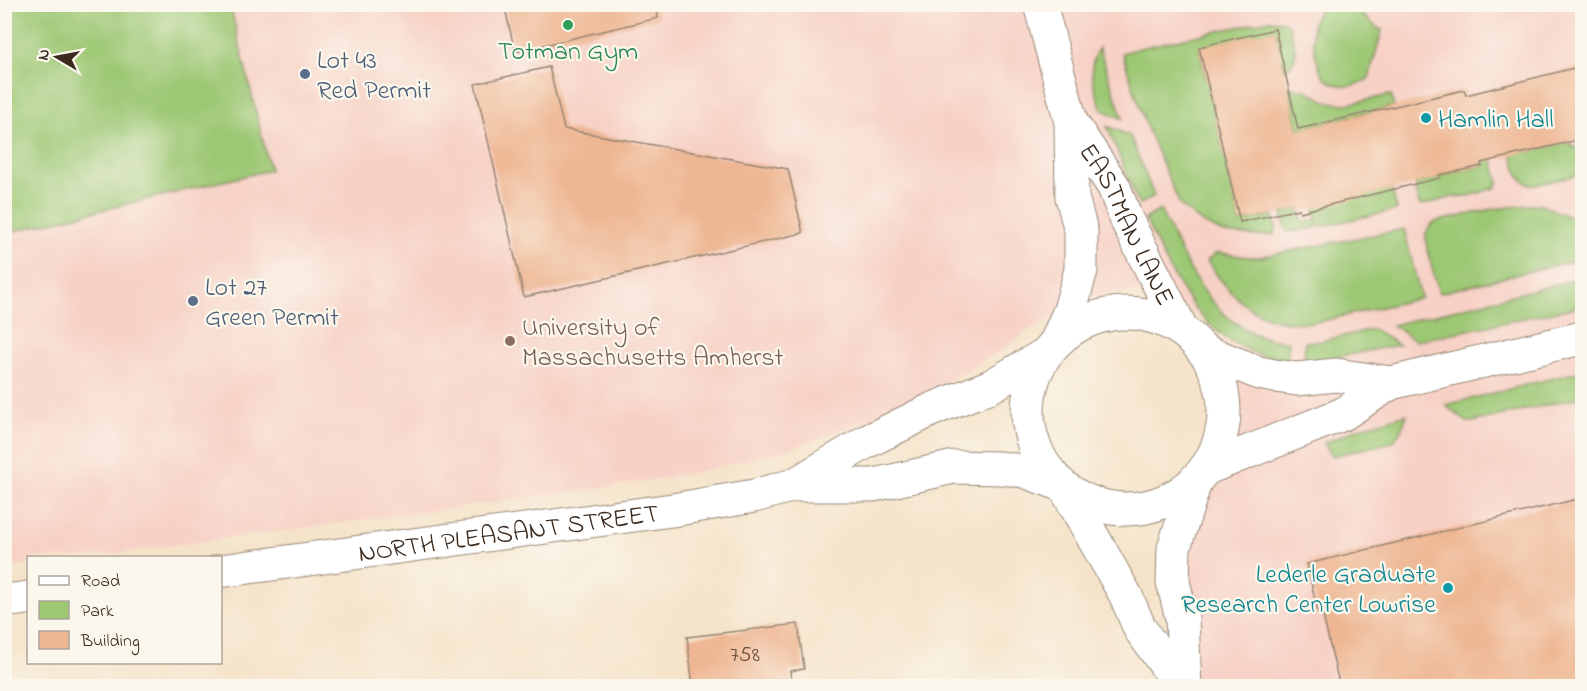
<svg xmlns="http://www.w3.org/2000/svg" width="1587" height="691" font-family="'Indie Flower',sans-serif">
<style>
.built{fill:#f7d1c6}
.green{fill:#9cc773;stroke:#6c7848;stroke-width:1.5}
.building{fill:#eeb692}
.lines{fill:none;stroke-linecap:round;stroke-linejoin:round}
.secondary-casing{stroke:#988674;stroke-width:35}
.secondary{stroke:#fff;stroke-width:33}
.leisure-dot{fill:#2e9e5b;stroke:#fbf7ec;stroke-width:2}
.service-dot{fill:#5c6f8a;stroke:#fbf7ec;stroke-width:2}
.culture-dot{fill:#0f9aa8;stroke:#fbf7ec;stroke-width:2}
.education-dot{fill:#8d6e63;stroke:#fbf7ec;stroke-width:2}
.labels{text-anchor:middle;stroke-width:4.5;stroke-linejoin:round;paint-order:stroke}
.number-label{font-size:22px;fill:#684d3b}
.leisure-label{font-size:26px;fill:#27864d;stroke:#fbf7ec}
.service-label{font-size:26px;fill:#4e5e75;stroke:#fbf7ec;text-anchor:start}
.culture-label{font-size:26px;fill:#0d838f;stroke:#fbf7ec;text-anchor:start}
.street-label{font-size:26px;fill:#3b2a1e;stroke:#fbf7ec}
.education-label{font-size:26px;fill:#785e54;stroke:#fbf7ec;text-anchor:start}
</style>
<rect width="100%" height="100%" fill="#fbf7ec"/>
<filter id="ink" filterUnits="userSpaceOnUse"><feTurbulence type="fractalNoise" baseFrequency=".0167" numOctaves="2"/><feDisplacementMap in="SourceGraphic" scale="12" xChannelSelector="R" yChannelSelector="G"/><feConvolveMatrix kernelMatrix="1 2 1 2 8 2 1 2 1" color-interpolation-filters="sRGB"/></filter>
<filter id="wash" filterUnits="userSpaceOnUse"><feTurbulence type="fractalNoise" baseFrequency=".008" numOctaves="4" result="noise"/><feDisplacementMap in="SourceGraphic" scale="24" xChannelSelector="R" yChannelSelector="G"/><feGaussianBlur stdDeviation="1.35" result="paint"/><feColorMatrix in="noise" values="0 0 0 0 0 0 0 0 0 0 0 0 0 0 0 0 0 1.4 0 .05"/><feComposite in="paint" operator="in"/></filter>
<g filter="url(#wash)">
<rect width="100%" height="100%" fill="#f5e3c9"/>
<path class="built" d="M4,5H1582V686H1188L1199,625L1190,590L1188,566L1192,547L1196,531L1238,429L1236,389L1227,352L1221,335L1203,320L1175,305L1135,292L1116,293L1095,297L1030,329L1009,346L919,397L864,422L784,451L690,474L586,490L86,557L28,558V565L5,569Z"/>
<path class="green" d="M1332,4C1336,4 1342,3 1347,4C1359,7 1369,25 1382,30L1369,78C1358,88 1336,89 1325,78C1317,70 1309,30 1314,19C1317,11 1325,8 1332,4Z
M4,5H230L270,170L5,233Z
M1269,20L1282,21L1289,26C1293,42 1303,60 1285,70L1275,30L1199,48L1240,222L1273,215L1276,228L1275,234L1256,236L1223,233L1201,222L1180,205L1147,128L1122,53L1144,47Z
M1099,48L1123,119L1102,110C1095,89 1085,68 1099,48Z
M1289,88L1306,90L1327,102L1347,104L1391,95L1394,106L1298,129Z
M1107,126L1130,136L1154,196L1139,205Z
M1568,142L1569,144H1572L1573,148L1582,145V174L1535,185C1516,183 1516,167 1512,152H1527Z
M1492,157L1498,180V183L1495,188L1468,196L1454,197L1423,205H1419L1415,184L1440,178L1439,175L1482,166L1480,159Z
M1392,189L1397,210L1308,229L1289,232L1286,229L1282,213L1299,209L1303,223L1317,220L1314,206Z
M1539,204L1582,222V259L1439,293C1436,279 1424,248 1426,234C1427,229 1430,226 1434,222L1493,209Z
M1160,210C1185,259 1206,317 1262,337C1270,340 1280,340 1289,342L1287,361C1204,350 1177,285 1145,219Z
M1404,229L1421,298L1318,322C1263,327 1236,305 1207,261L1215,254L1219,253L1249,257H1259Z
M1582,278V306L1416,341L1392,325Z
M1373,329L1399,345L1326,359L1304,361L1305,342L1321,341Z
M1582,371V397L1472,422H1467L1445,405Z
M1407,414C1404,425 1400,435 1392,442L1333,456L1331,455L1324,443L1359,428Z"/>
<g id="blocks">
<path class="building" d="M504,4H656L658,18L515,52Z
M1275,29L1298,129L1464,90L1466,95L1582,66V139L1481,163L1482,166L1439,175L1440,178L1415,184L1300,212L1299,209L1240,222L1199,47Z
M549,67L564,129L788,169L803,233L524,297L475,84Z
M1582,498V687H1340L1322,612L1318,613L1307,564Z
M798,624L804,669L790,671L792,687H693L687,637Z"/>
</g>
</g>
<g filter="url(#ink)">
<use href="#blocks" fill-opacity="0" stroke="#988674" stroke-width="1.5"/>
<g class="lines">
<defs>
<g id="secondary">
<path d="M1040,4L1071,122L1072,197L1081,231V270L1070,310L1057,340"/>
<path id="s1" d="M1071,122L1114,187L1126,219L1181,328"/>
<circle cx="1126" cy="411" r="98"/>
<path d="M1202,350L1259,373L1275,376L1297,379L1336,375L1391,383"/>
<path d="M1205,469L1343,414L1391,383L1582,338"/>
<path d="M794,485L866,442L933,409L991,386L1044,355"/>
<path d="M1067,491L1126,596L1140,629L1181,686"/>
<path id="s2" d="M220,571L672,510L754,496L794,485H874L954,467L1000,468L1024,471L1057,483"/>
<path d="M4,601L28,598"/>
<path d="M1185,686L1182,618L1173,582L1174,548L1196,479"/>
</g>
</defs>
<use href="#secondary" class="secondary-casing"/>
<use href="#secondary" class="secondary"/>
</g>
</g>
<circle class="leisure-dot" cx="568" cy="25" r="6"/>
<g class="service-dot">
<circle cx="305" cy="74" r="6"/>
<circle cx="193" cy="301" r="6"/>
</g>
<g class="culture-dot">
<circle cx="1426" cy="118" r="6"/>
<circle cx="1448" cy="588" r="6"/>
</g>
<circle class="education-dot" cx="510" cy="341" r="6"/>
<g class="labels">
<g class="number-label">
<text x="745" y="661">758</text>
</g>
<g class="leisure-label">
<text x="568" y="59">Totman Gym</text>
</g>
<g class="service-label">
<text x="317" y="68">Lot 43<tspan x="317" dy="30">Red Permit</tspan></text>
<text x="205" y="295">Lot 27<tspan x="205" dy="30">Green Permit</tspan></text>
</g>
<g class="culture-label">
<text x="1438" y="127">Hamlin Hall</text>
<text x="1436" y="582" text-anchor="end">Lederle Graduate<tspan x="1436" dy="30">Research Center Lowrise</tspan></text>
</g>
<g class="street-label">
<text dy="9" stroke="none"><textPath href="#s1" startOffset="117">EASTMAN LANE</textPath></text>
<text dy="9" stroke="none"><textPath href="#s2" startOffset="291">NORTH PLEASANT STREET</textPath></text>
</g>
<g class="education-label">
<text x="522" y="335">University of<tspan x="522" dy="30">Massachusetts Amherst</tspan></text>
</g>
</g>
<rect width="1587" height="691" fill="none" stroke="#fbf7ec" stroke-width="24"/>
<rect x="27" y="556" width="195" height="108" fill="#fbf7ec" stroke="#aea59a" stroke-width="1.5"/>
<rect x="39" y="576" width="30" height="9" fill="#ffffff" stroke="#aea59a" stroke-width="1.5"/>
<text x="81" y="586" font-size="18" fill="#3b2a1e">Road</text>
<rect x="39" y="601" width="30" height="18" fill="#9cc773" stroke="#aea59a" stroke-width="1.5"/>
<text x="81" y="616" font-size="18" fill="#3b2a1e">Park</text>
<rect x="39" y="631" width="30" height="18" fill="#eeb692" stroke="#aea59a" stroke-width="1.5"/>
<text x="81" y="646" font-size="18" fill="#3b2a1e">Building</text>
<g transform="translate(57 57) rotate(280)" stroke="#fbf7ec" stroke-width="4.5" paint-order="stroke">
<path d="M0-4.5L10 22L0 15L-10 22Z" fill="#3b2a1e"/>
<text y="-9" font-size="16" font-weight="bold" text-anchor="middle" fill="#3b2a1e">N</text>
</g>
</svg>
